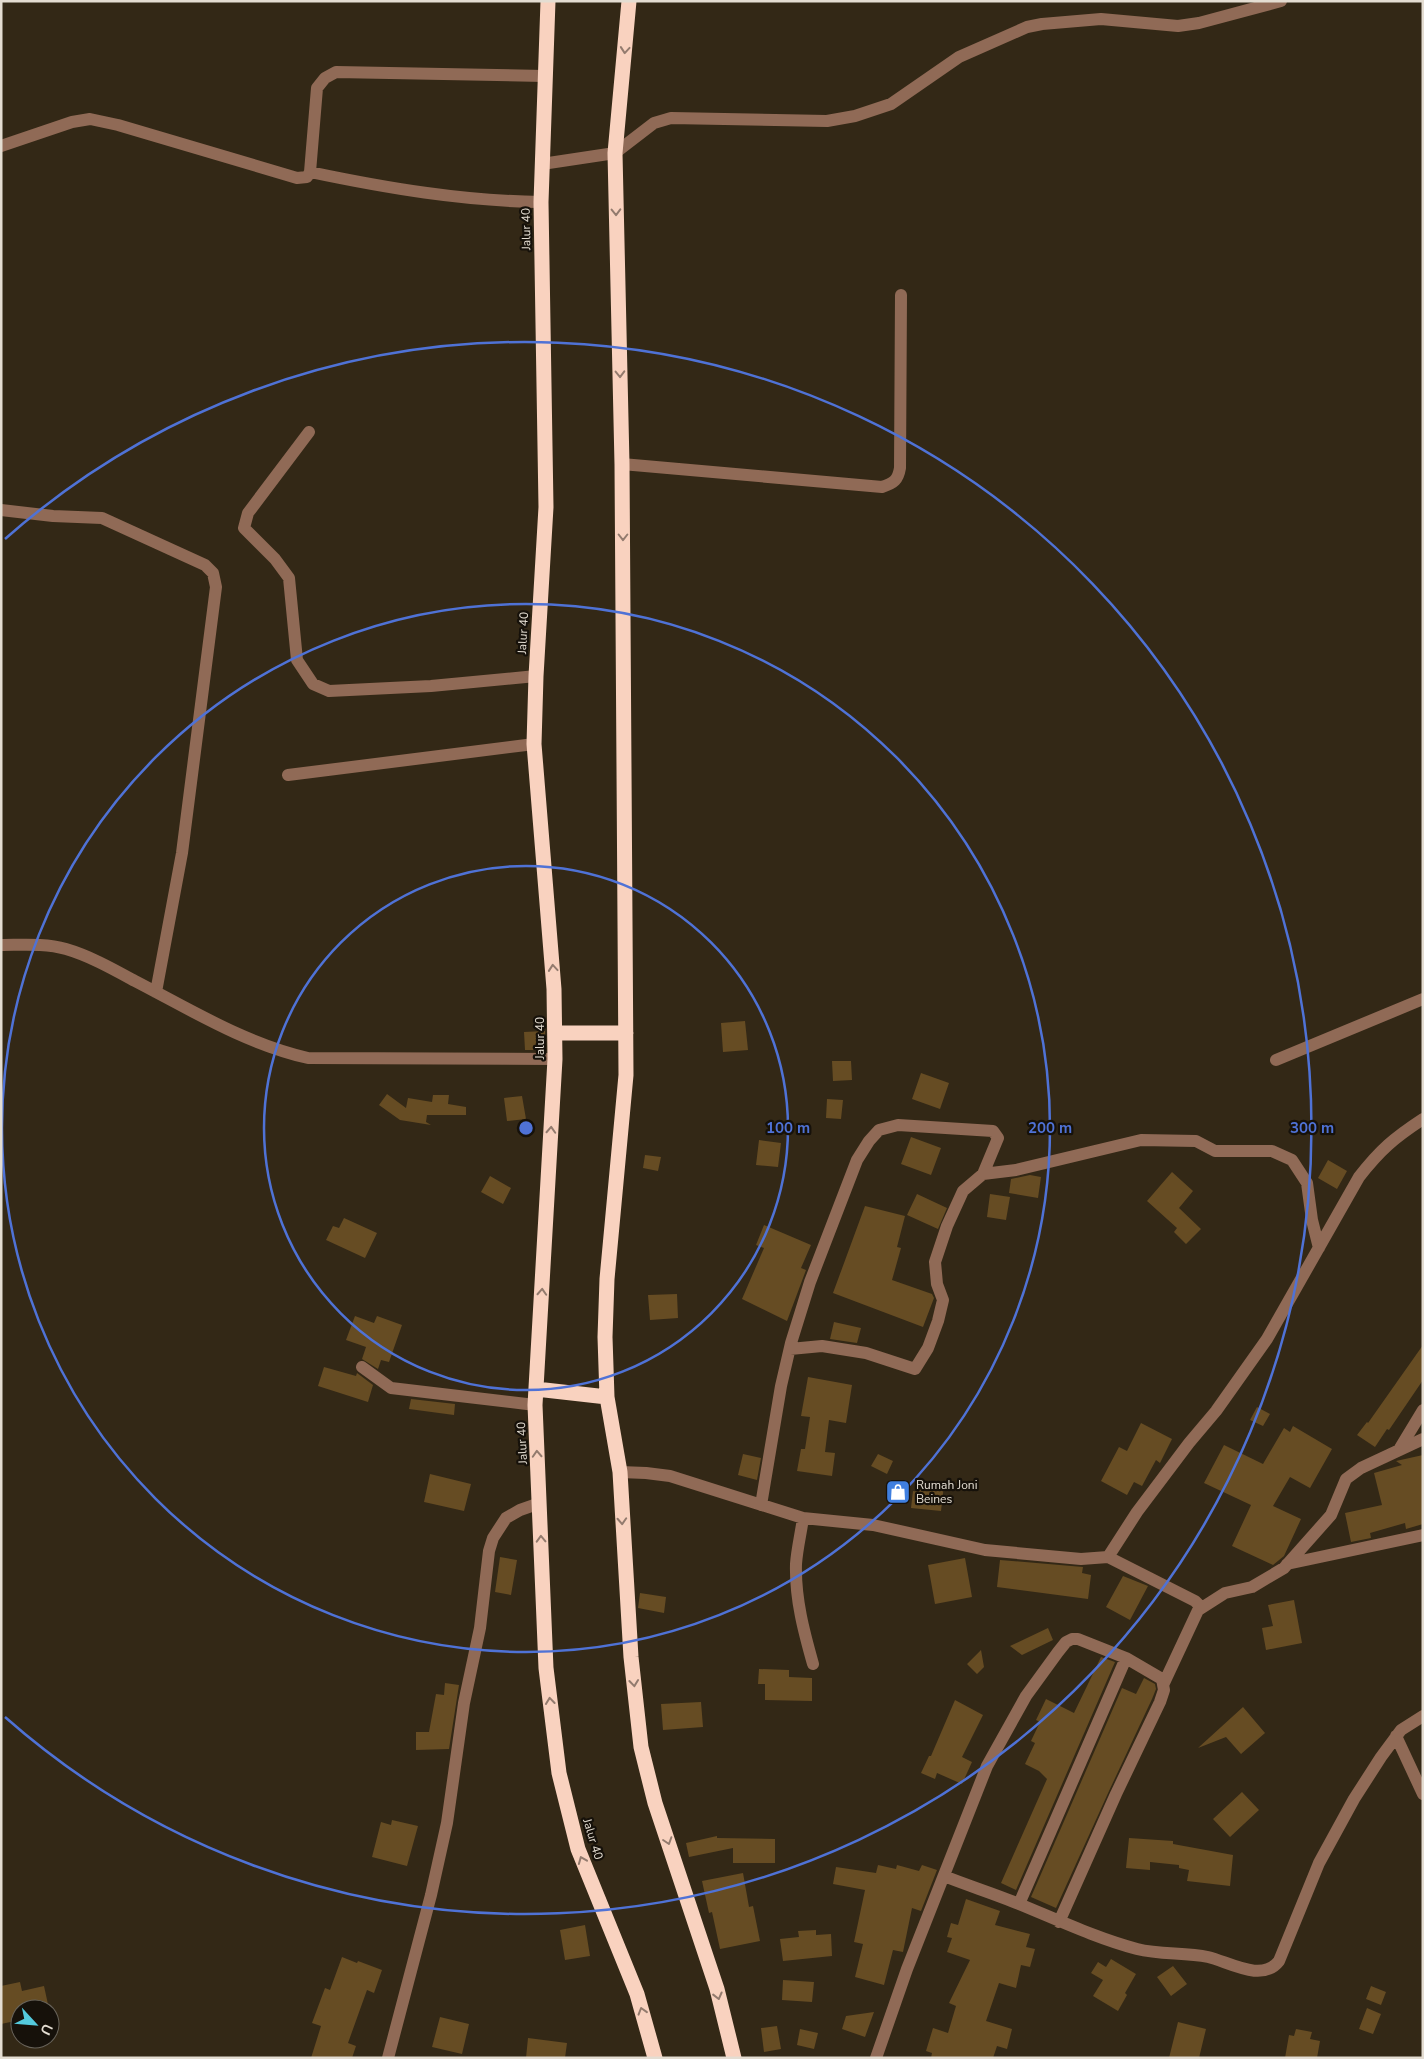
<svg xmlns="http://www.w3.org/2000/svg" width="1424" height="2059" font-family="'Nunito Sans',sans-serif">
<style>
.building{fill:#664c23}
.lines{fill:none;stroke-linecap:round;stroke-linejoin:round}
.minor{stroke:#906a56;stroke-width:12}
.highway{stroke:#f9d2bf;stroke-width:15}
.oneway{stroke:#937b6e}
.ring{fill:none;stroke:#4f72d6;stroke-width:2.5}
.labels{text-anchor:middle;stroke-width:4.5;stroke-linejoin:round;paint-order:stroke}
.street-label{font-size:12px;fill:#e4ddd2;stroke:#16110a}
.poi-label{font-size:12px;fill:#e4ddd2;stroke:#16110a;text-anchor:start}
.centre{fill:#4f72d6;stroke:#16110a;stroke-width:2.5}
.ring-label{font-size:15px;text-anchor:middle;font-weight:bold;fill:#4f72d6;stroke:#16110a;stroke-width:4.5;stroke-linejoin:round;paint-order:stroke}
</style>
<rect width="100%" height="100%" fill="#332816"/>
<path class="building" d="M745,1021L748,1050L723,1052L721,1023Z
M545,1031V1050H525L524,1032Z
M832,1061H851L852,1080L833,1081Z
M921,1073L949,1083L940,1109L912,1099Z
M387,1094L406,1108L408,1098L432,1102L433,1095H449L448,1104L466,1107V1115H427L426,1122L431,1125L400,1120L379,1105Z
M522,1096L526,1119L507,1121L504,1098Z
M827,1099L843,1100L841,1119L826,1118Z
M911,1137L941,1148L931,1175L901,1164Z
M759,1140L781,1143L778,1167L756,1165Z
M645,1155L661,1157L658,1171L643,1168Z
M1328,1160L1347,1171L1337,1189L1318,1178Z
M1172,1172L1193,1191L1179,1208L1201,1229L1186,1244L1174,1232L1177,1228L1147,1201Z
M1030,1175L1041,1177L1038,1198L1009,1193L1011,1179Z
M490,1176L511,1188L503,1204L481,1192Z
M917,1194L947,1208L938,1229L907,1215Z
M990,1194L1010,1197L1006,1220L987,1217Z
M865,1206L905,1216L897,1247L901,1248L892,1280L932,1294L934,1298L923,1327L833,1293Z
M344,1218L377,1233L365,1258L326,1240L333,1226L339,1228Z
M764,1225L811,1245L801,1268L806,1270L787,1321L742,1299L764,1248L756,1245Z
M677,1294L678,1318L650,1320L648,1295Z
M355,1316L374,1323L377,1316L402,1325L389,1362L381,1360L378,1369L362,1359L366,1347L346,1340Z
M834,1322L861,1328L857,1343L830,1339Z
M1423,1345V1380L1389,1430L1387,1429L1375,1447L1357,1435L1367,1422L1368,1423Z
M324,1367L356,1376L357,1373L373,1385L368,1402L318,1386Z
M808,1377L852,1385L846,1423L829,1420L825,1452L835,1453L832,1476L797,1471L801,1449H805L810,1417L801,1416Z
M411,1399L455,1404L454,1415L409,1409Z
M1257,1407L1270,1414L1263,1426L1250,1420Z
M1141,1423L1172,1439L1160,1463L1156,1460L1142,1486L1134,1482L1127,1495L1101,1481L1119,1447L1127,1451Z
M1293,1426L1332,1449L1310,1488L1290,1477L1273,1506L1301,1519L1284,1556L1273,1565L1232,1546L1251,1505L1204,1483L1224,1445L1263,1464L1284,1428L1290,1432Z
M743,1454L761,1458L757,1480L738,1475Z
M878,1454L893,1461L887,1474L871,1466Z
M1423,1455V1524L1406,1529L1405,1523L1370,1533L1371,1538L1351,1542L1345,1513L1382,1505L1374,1473L1402,1465L1396,1461Z
M430,1474L471,1484L464,1511L424,1502Z
M920,1482L944,1485L941,1511L911,1508L913,1491L919,1492Z
M500,1557L517,1560L511,1595L495,1592Z
M965,1558L972,1597L935,1604L928,1565Z
M1000,1560L1083,1567L1082,1573L1091,1575L1088,1599L997,1587Z
M1123,1576L1148,1586L1130,1620L1106,1607Z
M640,1593L666,1597L664,1613L638,1608Z
M1294,1600L1302,1643L1266,1650L1262,1628L1273,1626L1268,1605Z
M1048,1628L1053,1640L1022,1655L1010,1646Z
M981,1650L984,1667L977,1674L967,1664Z
M1101,1657L1115,1662L1016,1890L1001,1883L1047,1779L1039,1771L1025,1764L1035,1743L1031,1741L1040,1722L1036,1720L1046,1699L1074,1713Z
M759,1669L789,1670V1677L812,1678V1701L765,1700V1684H758Z
M1144,1678L1155,1684L1156,1689L1152,1699L1109,1791L1056,1908L1031,1897L1122,1688L1136,1694Z
M445,1683L459,1685L449,1749L416,1750V1732H429L436,1694L444,1695Z
M955,1700L983,1715L962,1757L972,1762L962,1784L937,1773L935,1779L921,1773L929,1756H931Z
M701,1702L703,1727L663,1730L661,1704Z
M1243,1707L1265,1733L1241,1754L1226,1737L1198,1748Z
M1242,1792L1259,1810L1230,1837L1213,1819Z
M392,1820L418,1826L407,1866L372,1857L381,1822L391,1825Z
M717,1836V1838L775,1839V1863H733V1848L689,1857L686,1843Z
M1129,1838L1173,1841V1844L1233,1855L1230,1886L1187,1881L1189,1870L1179,1868V1865L1150,1862V1870L1126,1868Z
M878,1865L896,1869L897,1865L919,1871L922,1865L937,1870L921,1911L912,1908L903,1952L893,1950L884,1985L855,1977L863,1944L854,1942L865,1890L833,1884L836,1867L876,1873Z
M743,1873L749,1907L753,1906L760,1941L720,1949L712,1912L709,1913L702,1881Z
M966,1899L1000,1911L995,1925L1030,1934L1026,1947L1035,1949L1030,1967L1021,1965L1016,1988L999,1983L986,2021L1012,2029L1007,2049L997,2046L993,2058H931L932,2053L926,2051L933,2028L948,2033L956,2006L949,2003L970,1960L947,1952L952,1938L947,1937L951,1923L958,1925Z
M585,1925L590,1956L565,1960L560,1930Z
M816,1930V1935L831,1934L832,1956L783,1961L780,1939L799,1937L798,1931Z
M342,1957L357,1963L358,1961L382,1970L374,1993L367,1990L348,2043L356,2046L352,2058H311L321,2026L312,2023L325,1988L330,1990Z
M1111,1959L1136,1974L1125,1993L1127,1995L1118,2011L1093,1996L1103,1980L1091,1973L1098,1962L1106,1967Z
M1173,1966L1187,1984L1171,1996L1157,1977Z
M783,1980L814,1982L812,2002L782,2000Z
M20,1982L22,1991L44,1986L49,2009H20V2020L1,2024V1986Z
M1371,1986L1386,1992L1381,2005L1366,1999Z
M1367,2008L1381,2014L1373,2034L1359,2029Z
M874,2012L865,2037L842,2029L846,2016Z
M440,2017L469,2024L462,2054L432,2047Z
M1178,2022L1206,2029L1199,2058H1169Z
M777,2026L781,2049L764,2052L761,2028Z
M800,2029L818,2033L814,2049L797,2045Z
M1296,2029L1312,2032L1310,2039L1320,2041L1317,2058H1285L1289,2035L1294,2036Z
M528,2038L567,2043L565,2058H526Z"/>
<g class="lines">
<path class="minor" d="M1,146L72,122L90,119L118,125L297,178L307,177L310,172L317,88L325,78L336,72L544,76
M542,164L615,153L654,123L671,118L827,121L855,116L891,104L959,57L1027,27L1042,24L1101,19L1178,26L1199,23L1281,1
M310,172C386,188 463,201 541,202
M309,432L248,513L244,528L275,559L289,578L297,660L313,684L329,691L431,686L536,676
M622,464L882,487C894,483 898,480 900,468L901,295
M1,510L53,516L102,518L205,565L213,573L216,587L182,853L156,992
M288,775L534,744
M1,945C22,945 45,943 66,949C90,956 113,969 135,981C191,1010 246,1044 308,1058L555,1059
M1276,1060L1423,999
M790,1349L822,1346L866,1353L915,1369L928,1348L938,1321L943,1300L937,1284L935,1262L947,1226L963,1191L983,1174L1016,1170L1141,1140L1196,1141L1215,1151H1272L1292,1160L1307,1183L1312,1220L1319,1248
M362,1367L391,1388L535,1405
M1400,1448L1423,1410
M620,1472L646,1473L670,1476L803,1518L873,1525L985,1550L1081,1559L1108,1557L1137,1512L1189,1443L1216,1411L1267,1339L1359,1177C1380,1150 1394,1138 1423,1119
M761,1505L781,1386L791,1343L810,1282L857,1160L869,1141L879,1130L898,1125L993,1131L998,1138L983,1174
M803,1518C801,1533 797,1549 796,1564C795,1599 804,1632 813,1664
M1108,1557L1195,1601L1200,1606L1164,1683
M1287,1564L1423,1535
M1200,1609L1225,1593L1252,1587L1284,1568L1331,1515L1346,1479L1361,1468L1423,1439
M1396,1736L1423,1794
M944,1876C969,1886 995,1894 1019,1904C1058,1920 1096,1938 1137,1949C1160,1955 1185,1952 1208,1957C1229,1962 1262,1983 1279,1961L1319,1863L1354,1799L1381,1757L1401,1730L1423,1716
M1019,1904L1126,1658
M388,2058L431,1895L447,1823L464,1703L480,1628L489,1551L493,1538L506,1518L520,1510L540,1503
M876,2058L907,1969L987,1766L1026,1696L1058,1652L1066,1642L1072,1639H1078L1126,1658L1162,1679L1164,1690L1160,1702L1116,1794L1059,1922"/>
<path class="highway" d="M548,1L541,202L546,507L536,676L534,744L554,989L555,1059L535,1405L546,1668L559,1773L578,1849L637,1994L655,2058
M629,1L615,153L622,464L626,1075L607,1279L605,1337L607,1397L620,1472L631,1657L641,1747L655,1803L717,1989L734,2058
M555,1033H626
M536,1389L607,1397"/>
</g>
<defs><path id="oneway-chevron" d="M-2-3.5L2.5 0L-2 3.5" fill="none" stroke-width="1.6" stroke-linecap="round" stroke-linejoin="round" transform="scale(1.25)"/></defs>
<g class="oneway">
<use href="#oneway-chevron" transform="translate(625 50) rotate(95)"/>
<use href="#oneway-chevron" transform="translate(616 212) rotate(89)"/>
<use href="#oneway-chevron" transform="translate(620 374) rotate(89)"/>
<use href="#oneway-chevron" transform="translate(623 537) rotate(90)"/>
<use href="#oneway-chevron" transform="translate(553 968) rotate(-95)"/>
<use href="#oneway-chevron" transform="translate(551 1130) rotate(-87)"/>
<use href="#oneway-chevron" transform="translate(542 1292) rotate(-87)"/>
<use href="#oneway-chevron" transform="translate(537 1454) rotate(-93)"/>
<use href="#oneway-chevron" transform="translate(622 1521) rotate(87)"/>
<use href="#oneway-chevron" transform="translate(541 1539) rotate(-92)"/>
<use href="#oneway-chevron" transform="translate(634 1683) rotate(84)"/>
<use href="#oneway-chevron" transform="translate(550 1701) rotate(-96)"/>
<use href="#oneway-chevron" transform="translate(668 1841) rotate(72)"/>
<use href="#oneway-chevron" transform="translate(582 1860) rotate(-112)"/>
<use href="#oneway-chevron" transform="translate(718 1996) rotate(76)"/>
<use href="#oneway-chevron" transform="translate(642 2011) rotate(-107)"/>
</g>
<g class="ring">
<circle cx="526" cy="1128" r="262"/>
<circle cx="526" cy="1128" r="524"/>
<path d="M5 539A786 786 0 1 1 5 1717"/>
</g>
<defs>
<symbol id="shop-square" viewBox="-11 -11 22 22"><rect x="-9" y="-9" width="18" height="18" rx="4" fill="#3f7fe0" stroke="#16110a"/><path d="M-5-2.5h2.3a2.7 3.5 0 0 1 5.4 0H5L5.5 6h-11ZM-1.5-2.5h3a1.5 2.3 0 0 0-3 0Z" fill="#fff"/></symbol>
</defs>
<g fill-rule="evenodd">
<use href="#shop-square" x="884" y="1478" width="28" height="28"/>
</g>
<g class="labels">
<g class="street-label">
<text transform="translate(526 229) rotate(-91)" y="4">Jalur 40</text>
<text transform="translate(523 633) rotate(-87)" y="4">Jalur 40</text>
<text transform="translate(540 1038) rotate(-90)" y="4">Jalur 40</text>
<text transform="translate(522 1443) rotate(-93)" y="4">Jalur 40</text>
<text transform="translate(593 1839) rotate(73)" y="4">Jalur 40</text>
</g>
<g class="poi-label">
<text x="916" y="1489">Rumah Joni<tspan x="916" dy="14">Beines</tspan></text>
</g>
</g>
<circle cx="526" cy="1128" r="8" class="centre"/>
<g class="ring-label">
<text x="788" y="1133">100 m</text>
<text x="1050" y="1133">200 m</text>
<text x="1312" y="1133">300 m</text>
</g>
<rect width="1424" height="2059" fill="none" stroke="#e4ddd2" stroke-width="5"/>
<g transform="translate(35 2024) rotate(116)"><circle r="24" fill="#16110a" stroke="#68635a"/>
<path d="M0-4L9 19L0 12L-9 19Z" fill="#54cadd"/>
<text y="-8" font-size="14" font-weight="bold" text-anchor="middle" fill="#e4ddd2">U</text>
</g>
</svg>
